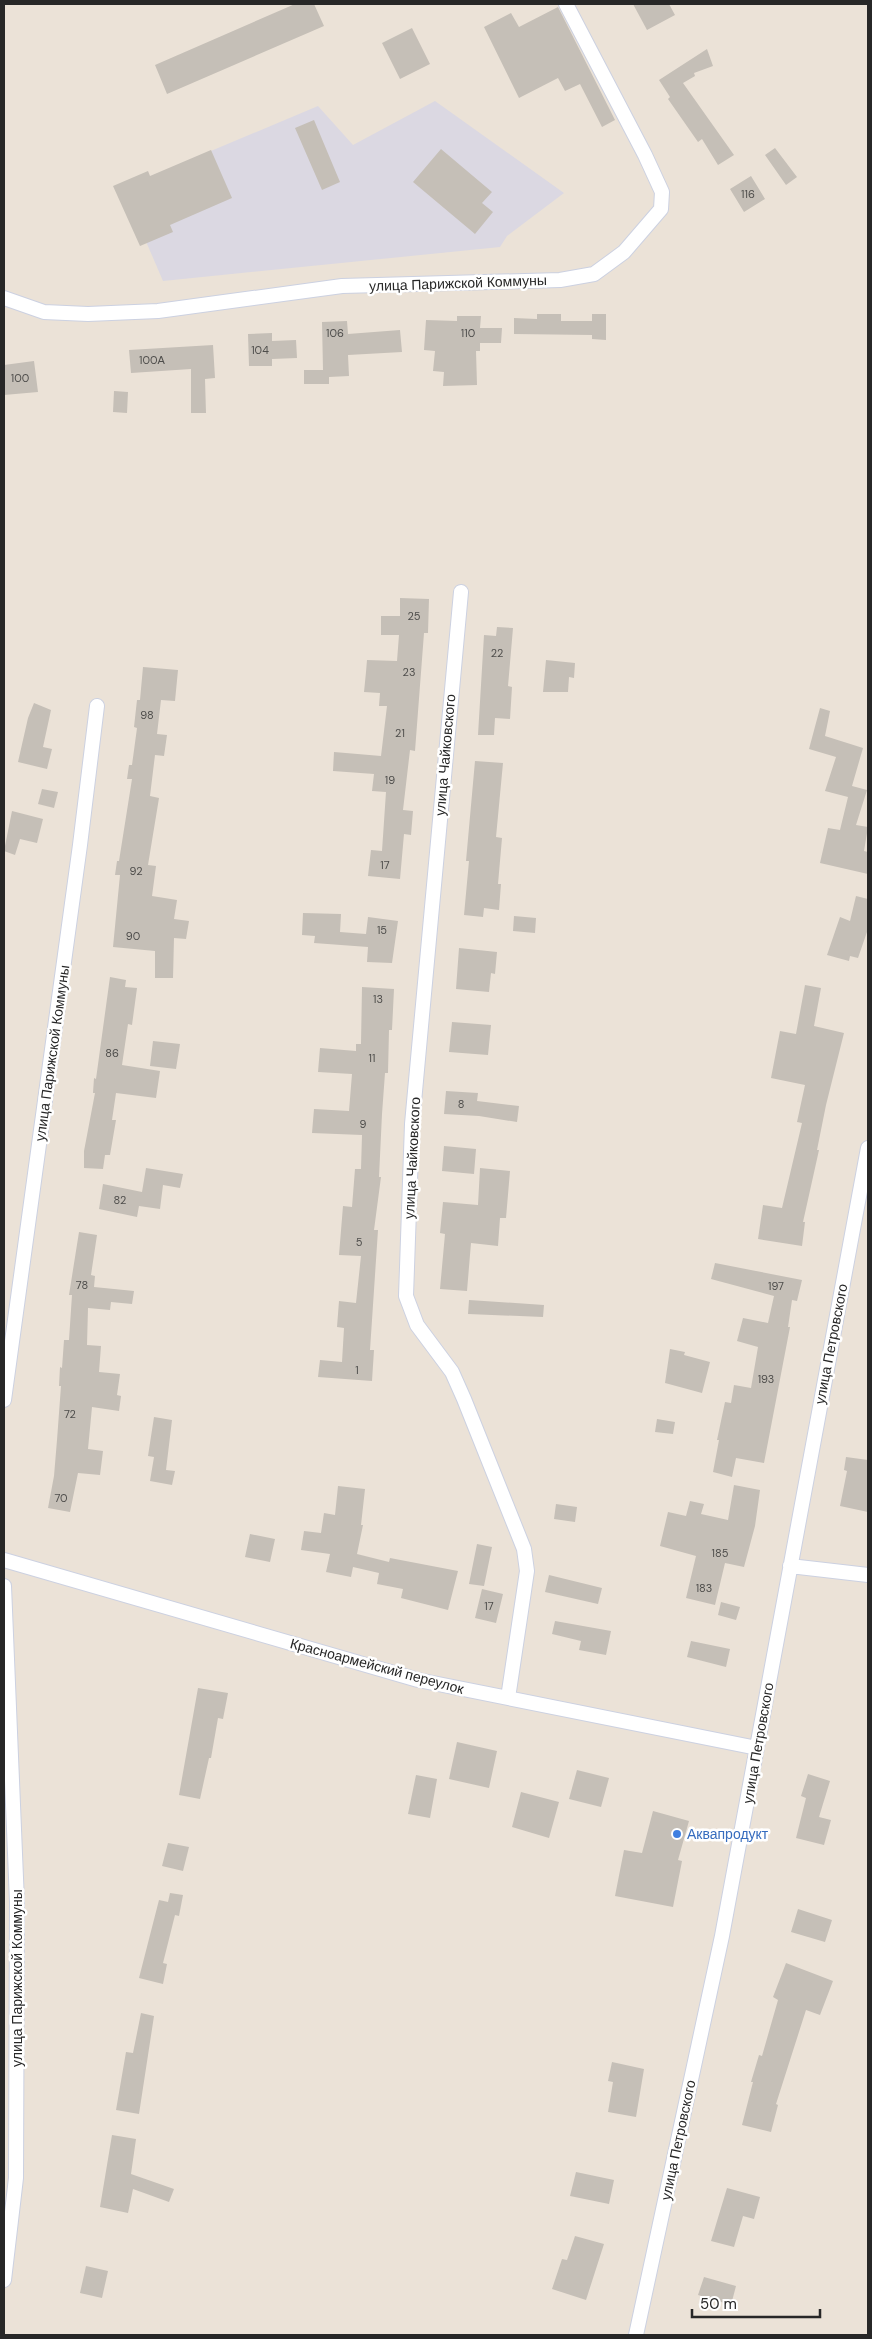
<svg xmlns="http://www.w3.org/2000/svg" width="872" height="2339" font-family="'DM Sans',sans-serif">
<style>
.industrial{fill:#dbd8e2}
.building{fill:#c5bfb7}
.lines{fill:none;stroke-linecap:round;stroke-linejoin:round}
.street-casing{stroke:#ccd1e1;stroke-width:16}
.street{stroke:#fff;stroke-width:14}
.shop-dot{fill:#3f7fe0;stroke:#fff;stroke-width:2}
.labels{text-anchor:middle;stroke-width:5;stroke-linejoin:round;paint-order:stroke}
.number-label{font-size:11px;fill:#4e4d4b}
.street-label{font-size:14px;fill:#272727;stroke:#fff}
.shop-label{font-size:14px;fill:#366cbe;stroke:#fff;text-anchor:start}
</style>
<rect width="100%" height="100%" fill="#ebe2d7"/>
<path class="industrial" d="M435,101L564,193L507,236L500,247L163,281L123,188L318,106L353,145Z"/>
<path class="building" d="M295,4H314L324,26L167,94L155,65Z
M633,4H669L675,15L647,30Z
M558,7L615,120L602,127L580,84L565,91L558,78L519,98L484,27L511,13L519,27Z
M412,28L430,64L400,79L382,43Z
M707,49L713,66L694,73L695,76L683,83L734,155L718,165L702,139L698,142L668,99L670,97L659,80Z
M314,120L340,182L322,190L295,128Z
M775,148L797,177L786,185L765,155Z
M441,149L492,192L482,203L493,212L475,234L413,182Z
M211,150L232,198L170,225L173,232L140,246L113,186L148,171L150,176Z
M751,176L765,199L744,212L730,189Z
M537,314H561V321H592V314H606V340L592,339V335L514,334V318L537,319Z
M457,316H481L480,328H502L501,343H480V351H476L477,385L443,386L444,372L433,371L435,351L424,350L426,320L457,321Z
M347,321L348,334L400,330L402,352L348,355L349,376L329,377V384H304V370H323L322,322Z
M272,333V341L296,340L297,358L272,359V366H249L248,334Z
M213,345L215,378L205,379L206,413H191V369L131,373L129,350Z
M34,361L38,392L4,395V365Z
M114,391L128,392L127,413L113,412Z
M400,598L429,599L428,633H424L415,751L410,750L403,810L413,811L411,835L404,834L400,879L368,876L371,850L382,851L386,792L372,791L374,774L333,771L334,752L381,756L387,706H379L380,693L364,692L366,672L367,660L397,661L399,635H381V616H400Z
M497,627L513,628L508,686L512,687L510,719L495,718L494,735H478L484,635L496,636Z
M546,660L575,663L574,678L569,677L568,692H543Z
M143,667L178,670L175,701L161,700L157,734L167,735L164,756L155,755L150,796L159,798L148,865L156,866L152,896L177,900L174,919L189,921L186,939L174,938L173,978H155V951L113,947L120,875H115L117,861H119L132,779H127L129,765H132L137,728L134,727L137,700H140Z
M34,703L51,710L43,747L52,749L47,769L18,762L28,718Z
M820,708L830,711L825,736L863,748L852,786L867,790L856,825L868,827L864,851L868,852V874L820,863L828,828L840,830L848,797L825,791L836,757L809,749Z
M475,761L503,763L496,837L502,838L498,884H501L499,910L484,908L483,917L464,915L469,861H466Z
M42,789L58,792L54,808L38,804Z
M12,811L43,819L37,843L20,839L15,855L4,851Z
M856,896L868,899V929L858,958L850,956L849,961L827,955L840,917L850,921Z
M303,913L341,914L340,932L366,934L368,917L398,921L392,963L367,962L368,947L314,943L315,936L302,935Z
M514,916L536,918L535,933L513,931Z
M459,948L497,952L495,974L491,973L489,992L456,989Z
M110,977L126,980L125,987L137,988L132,1025L128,1024L122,1065L160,1071L156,1098L116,1093L112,1120H116L110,1155H105L103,1169L84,1168V1151L95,1093H93L94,1078L96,1079Z
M805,985L821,988L814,1026L844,1033L826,1105L817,1150H819L803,1222H805L802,1246L758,1239L763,1205L782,1208L802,1123L797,1122L805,1085L771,1078L780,1031L796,1034Z
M362,987L394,989L392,1030H389L388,1073H385L382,1114L379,1177H381L374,1230H378L370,1350H374L372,1381L318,1377L320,1360L342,1362L344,1328L337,1327L339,1301L356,1303L361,1256L339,1255L343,1206L352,1207L355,1169H361L362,1135L312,1133L314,1109L349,1111L352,1074L318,1072L320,1048L356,1051V1044H361Z
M452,1022L491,1025L488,1055L449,1052Z
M153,1041L180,1044L176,1069L150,1066Z
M446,1091L478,1093L477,1101L519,1106L517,1122L479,1116L444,1114Z
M444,1146L476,1149L474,1174L442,1171Z
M146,1168L183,1174L180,1188L163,1185L160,1209L139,1206L137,1217L99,1209L103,1184L142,1192Z
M480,1168L510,1171L506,1218H500L498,1246L471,1243L467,1291L440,1289L445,1234L440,1233L443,1202L478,1205Z
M79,1232L97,1235L91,1275L95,1276L94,1287L134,1291L132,1304L111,1302L110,1310L88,1308L87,1345L101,1346L99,1372L120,1374L117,1395L121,1396L119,1411L92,1407L88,1449L103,1451L100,1475L78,1473L70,1512L48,1508L54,1476L57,1440L61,1386H59L60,1367L62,1368L64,1340H69L72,1295H69Z
M715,1263L802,1280L797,1301L792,1300L788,1327H790L764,1463L736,1458L732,1477L713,1472L719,1440H717L725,1402L731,1403L734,1385L751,1388L758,1347L737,1341L743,1318L768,1323L774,1296L711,1279Z
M469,1300L544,1305L543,1317L468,1314Z
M670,1349L685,1352L684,1355L710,1362L702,1393L665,1383Z
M154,1417L172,1420L166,1470L175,1471L172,1485L150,1481L154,1457L148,1456Z
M657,1419L675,1422L673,1434L655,1432Z
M846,1457L868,1460V1512L840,1506L847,1471L844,1470Z
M734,1485L760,1490L755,1526L744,1567L725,1563L715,1605L686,1598L696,1556L660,1546L668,1512L686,1516L690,1501L704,1504L701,1514L728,1520Z
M338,1486L365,1489L361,1525H363L357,1554L389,1562L390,1558L458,1571L448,1610L401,1598L403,1589L377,1584L379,1573L353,1567L351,1577L326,1572L330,1554L301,1550L304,1531L321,1533L324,1513L335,1515Z
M556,1504L577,1507L575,1522L554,1519Z
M250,1534L275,1539L270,1562L245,1557Z
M477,1544L492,1547L484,1586L469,1584Z
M549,1575L602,1588L598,1604L545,1592Z
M482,1589L503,1594L496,1623L475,1618Z
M721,1602L740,1607L736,1620L718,1615Z
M555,1621L611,1631L606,1655L579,1650L581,1641L552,1634Z
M691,1641L730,1649L726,1667L687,1657Z
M198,1688L228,1693L223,1719L218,1718L211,1758H209L200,1799L179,1795Z
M457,1742L497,1751L489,1788L449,1779Z
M577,1770L609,1778L601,1807L569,1799Z
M808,1774L830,1781L819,1817L831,1820L824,1845L796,1838L806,1798L801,1796Z
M416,1775L437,1779L430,1818L408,1814Z
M521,1792L559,1802L549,1838L512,1827Z
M653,1811L689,1821L678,1860L682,1861L673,1907L615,1896L624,1850L642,1853Z
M168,1843L189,1847L183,1871L162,1866Z
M170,1893L183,1895L179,1916L175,1915L163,1963L167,1964L163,1984L139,1978L159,1900L168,1902Z
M798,1909L832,1920L825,1942L791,1932Z
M786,1963L833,1981L820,2015L806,2010L776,2104L778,2105L771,2132L742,2125L753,2082H751L759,2055L762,2056L778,2000L773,1997Z
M141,2013L154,2016L139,2114L116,2110L126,2052L133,2053Z
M612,2062L644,2069L636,2117L608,2112L613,2082L608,2081Z
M112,2135L136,2139L131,2174L174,2189L169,2202L133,2189L128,2213L100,2207Z
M576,2172L614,2180L609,2204L570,2196Z
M727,2188L760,2197L754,2219L743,2216L734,2247L711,2241Z
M575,2236L604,2244L586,2300L552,2289L562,2259L567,2260Z
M86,2266L108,2271L102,2298L80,2293Z
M704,2277L736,2286L731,2305L698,2295Z"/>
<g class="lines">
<defs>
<path id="street" d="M4,298L44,312L88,314L158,311L342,286L560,280L594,274L624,252L661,209L662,192L645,155L566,4
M461,592L412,1124L406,1296L417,1325L452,1372L464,1399L524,1549L527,1571L508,1698
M4,1400L80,845L97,706
M4,1560L418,1680L757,1748
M790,1566L868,1575
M4,1586L17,1902L16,2178L4,2280
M636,2335L722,1936L868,1148"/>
</defs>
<use href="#street" class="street-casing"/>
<use href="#street" class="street"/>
</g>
<circle class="shop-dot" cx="677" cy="1834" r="5"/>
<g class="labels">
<g class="number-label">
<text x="748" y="198">116</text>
<text x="335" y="337">106</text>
<text x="468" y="337">110</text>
<text x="260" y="354">104</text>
<text x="152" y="364">100А</text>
<text x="20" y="382">100</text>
<text x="414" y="620">25</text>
<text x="497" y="657">22</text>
<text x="409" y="676">23</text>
<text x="147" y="719">98</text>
<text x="400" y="737">21</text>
<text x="390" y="784">19</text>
<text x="385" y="869">17</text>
<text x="136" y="875">92</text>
<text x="382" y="934">15</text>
<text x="133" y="940">90</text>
<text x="378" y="1003">13</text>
<text x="112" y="1057">86</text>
<text x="372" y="1062">11</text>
<text x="461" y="1108">8</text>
<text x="363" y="1128">9</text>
<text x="120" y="1204">82</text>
<text x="359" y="1246">5</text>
<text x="82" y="1289">78</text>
<text x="776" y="1290">197</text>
<text x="357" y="1374">1</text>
<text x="766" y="1383">193</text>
<text x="70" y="1418">72</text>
<text x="61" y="1502">70</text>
<text x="720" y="1557">185</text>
<text x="704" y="1592">183</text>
<text x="489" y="1610">17</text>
</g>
<g class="street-label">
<text transform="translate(458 283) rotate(-2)" y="5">улица Парижской Коммуны</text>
<text transform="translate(445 755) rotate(-85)" y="5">улица Чайковского</text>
<text transform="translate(52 1053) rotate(-82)" y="5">улица Парижской Коммуны</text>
<text transform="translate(412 1158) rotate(-87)" y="5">улица Чайковского</text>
<text transform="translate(831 1344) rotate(-79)" y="5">улица Петровского</text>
<text transform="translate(377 1666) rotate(15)" y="5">Красноармейский переулок</text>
<text transform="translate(758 1743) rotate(-80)" y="5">улица Петровского</text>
<text transform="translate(17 1978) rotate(-90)" y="5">улица Парижской Коммуны</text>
<text transform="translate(678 2140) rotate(-78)" y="5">улица Петровского</text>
</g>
<g class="shop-label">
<text x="687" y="1839">Аквапродукт</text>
</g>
</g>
<rect width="872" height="2339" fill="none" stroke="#272727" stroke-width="10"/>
<path d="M692 2309v8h128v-8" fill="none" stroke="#272727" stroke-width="2.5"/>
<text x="700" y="2309" font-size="15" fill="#272727" stroke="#ffffff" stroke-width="4" paint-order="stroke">50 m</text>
</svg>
